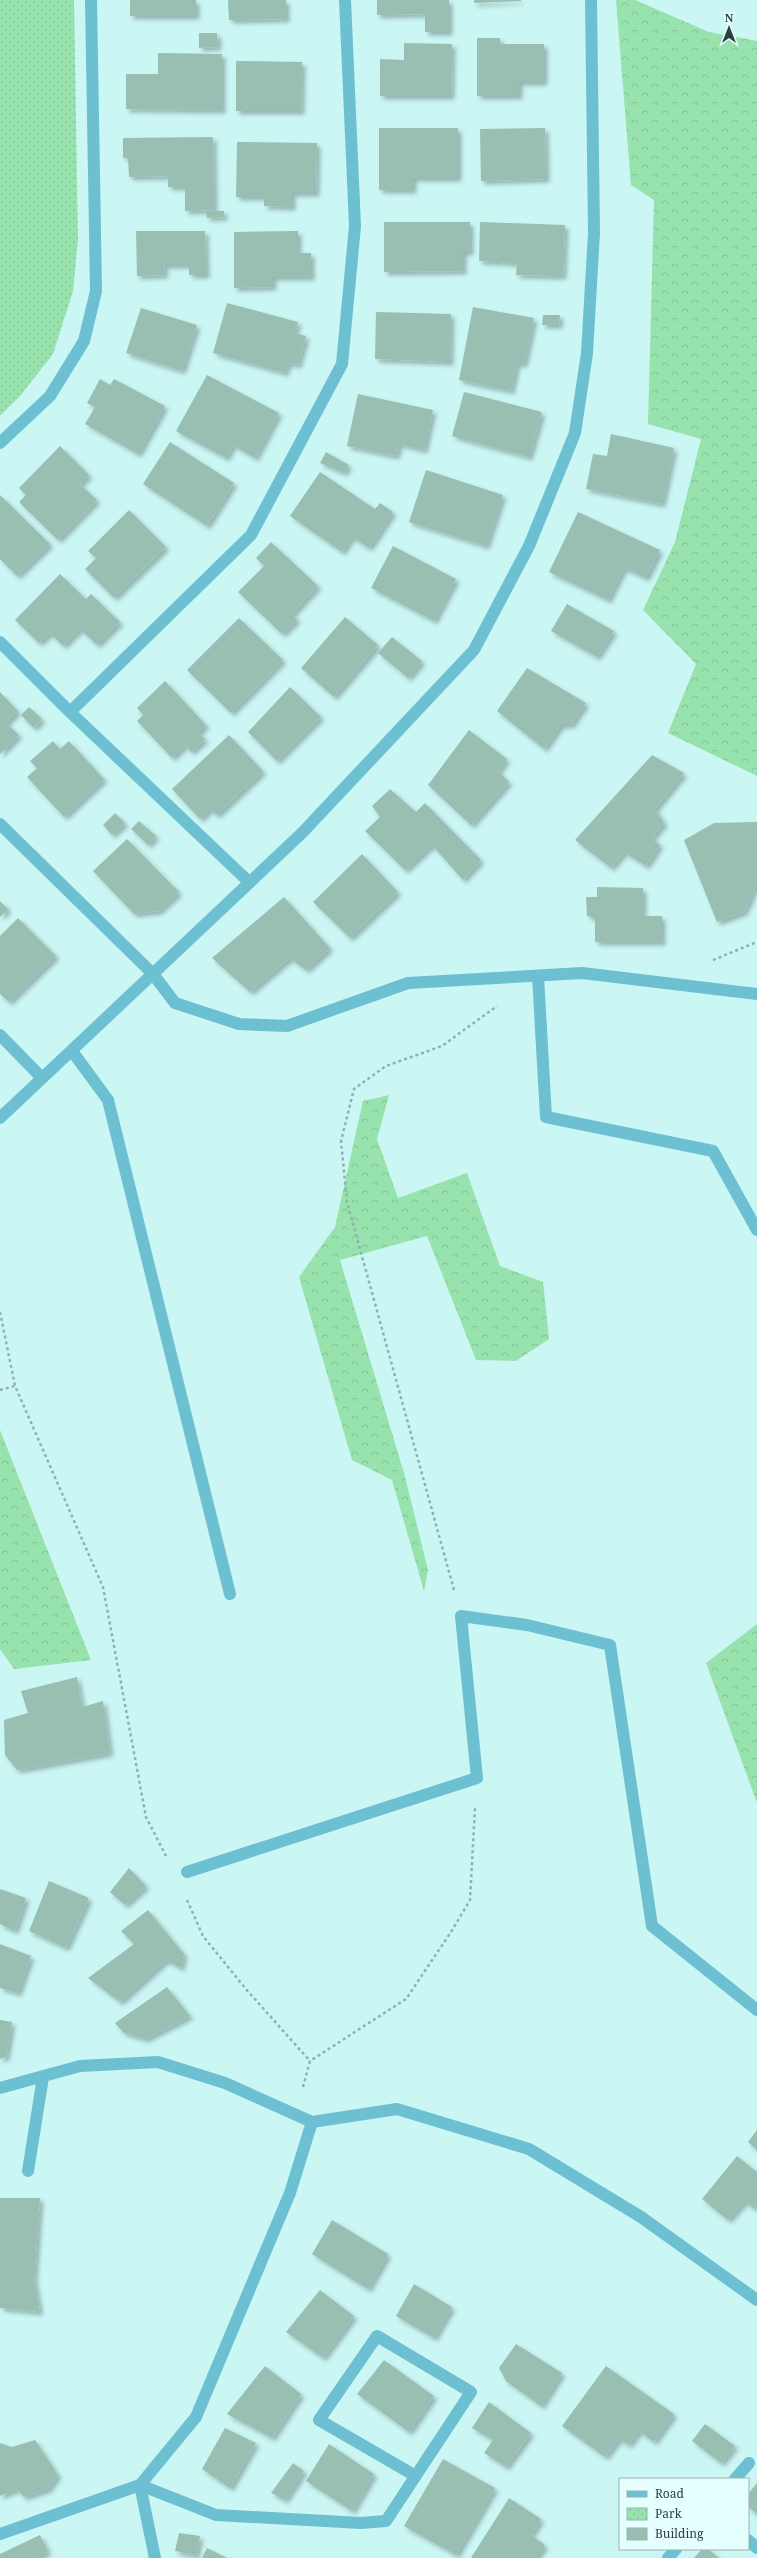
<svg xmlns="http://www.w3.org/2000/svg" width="757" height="2558" font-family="'Noto Serif',serif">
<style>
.forest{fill:url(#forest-crowns)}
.park{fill:url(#park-dots)}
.building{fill:#98bfb2;filter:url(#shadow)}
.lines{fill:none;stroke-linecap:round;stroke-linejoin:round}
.path{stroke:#8fb2b0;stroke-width:2.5;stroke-dasharray:3 3;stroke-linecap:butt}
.minor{stroke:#6dbfd2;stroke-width:12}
</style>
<defs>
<pattern id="forest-crowns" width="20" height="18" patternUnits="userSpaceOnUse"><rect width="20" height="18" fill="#98e3ad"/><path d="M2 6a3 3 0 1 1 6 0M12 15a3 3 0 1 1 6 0" fill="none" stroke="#83c496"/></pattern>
<pattern id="park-dots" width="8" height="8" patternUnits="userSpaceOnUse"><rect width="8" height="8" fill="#98e3ad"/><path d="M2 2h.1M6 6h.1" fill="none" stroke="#83c496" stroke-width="1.8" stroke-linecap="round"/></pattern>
<filter id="shadow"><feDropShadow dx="3.5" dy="3.5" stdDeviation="2" flood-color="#0004"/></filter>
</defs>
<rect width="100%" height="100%" fill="#caf6f4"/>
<path class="forest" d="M616,0H635L709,32L757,41V776L668,733L696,664L643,610L675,542L701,439L648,424L654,200L631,185Z
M389,1095L377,1139L398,1198L467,1173L500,1266L543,1282L549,1339L516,1361L476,1360L427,1236L340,1260L404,1473L428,1570L424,1591L392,1480L352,1460L299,1277L335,1227L363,1101Z
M0,1430L91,1660L14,1669L0,1649Z
M757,1624V1803L706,1663Z"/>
<path class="park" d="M0,0H74L78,240L73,291L53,354L20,396L0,416Z"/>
<path class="building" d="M130,0H196V16H130Z
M228,0H286V19L229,20Z
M377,0H449V32H425V14L377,15Z
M474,0H521V1L474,3Z
M199,33H217L218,47L199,48Z
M477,38H500V44H544V82H519V96H477Z
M404,43L452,44L451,96H380V59L404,60Z
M158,53L222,54V110L126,109V74H158Z
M236,61L302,62L301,111H236Z
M379,128H458V178H413V190H379Z
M545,128L546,179L481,181L480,129Z
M213,137L214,210L185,211V187H168V176L129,177L128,158H123V138Z
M237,142L317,143L316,193H292V207L264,206V197H236Z
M206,211H224V217L207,218Z
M384,222H470V252H463V271L384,272Z
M480,222L565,225L563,276L516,275L517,263L479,261Z
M136,231H205L206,275H189V265H164L165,275L137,276Z
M298,231V253H311V277H273V287L234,288V232Z
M227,303L298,322L295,333L306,336L298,365L288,363L285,373L213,353Z
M473,307L534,318L524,364L517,363L511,391L459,380Z
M141,308L197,325L182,371L126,353Z
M376,312L451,314L450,362L375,359Z
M543,315H560L559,325H542Z
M207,375L279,413L255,458L233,445L226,458L176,431Z
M100,379L110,385L114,379L165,406L138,454L85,424L95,407L87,403Z
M464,392L542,412L529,457L452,436Z
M358,394L433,410L424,450L399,444L396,456L347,446Z
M611,434L674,448L662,504L586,489L593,454L607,456Z
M170,442L234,483L207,526L143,484Z
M60,446L89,475L80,484L97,500L58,540L19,502L26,495L19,488Z
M326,452L349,465L344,473L320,463Z
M426,470L503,495L486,546L409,522Z
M320,472L375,509L380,503L393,512L369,548L352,537L342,552L290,516Z
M0,495L50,544L17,576L0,559Z
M129,510L166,547L114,598L85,569L96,558L88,551Z
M578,512L660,550L646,578L624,568L608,600L549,572Z
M271,542L318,586L292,614L297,620L282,634L238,592L264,566L256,558Z
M393,546L456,579L434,621L371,588Z
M60,574L86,599L91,594L120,622L97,645L80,629L63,646L50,633L39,643L15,620Z
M567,604L614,631L597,657L551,631Z
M345,617L378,645L334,697L301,668Z
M239,618L283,660L231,713L187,670Z
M392,637L422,661L408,678L378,653Z
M527,668L586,703L571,725H561L544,749L497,711Z
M165,681L206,725L198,733L205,739L191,752L185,745L172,758L137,721L143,715L137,708Z
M290,687L321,717L277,761L248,732Z
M0,692L18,711L6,723L19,735L0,754Z
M29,707L42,719L34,728L21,715Z
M469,730L507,759L498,771L509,782L471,825L428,785Z
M229,735L263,771L217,815L210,809L200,819L172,789Z
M53,741L60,749L69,741L104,779L64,817L27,777L37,768L30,761Z
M652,755L684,773L655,809L664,823L652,838L660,845L646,866L624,852L611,868L575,840Z
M390,789L416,812L425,803L481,860L463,880L432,845L405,870L365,831L380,817L372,806Z
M115,813L125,823L112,835L103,825Z
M139,821L156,836L148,845L131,829Z
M757,822V884L744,912L717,922L684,840L714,823Z
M127,839L179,892L159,911L134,914L93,871Z
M362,854L398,892L350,938L313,902Z
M597,887L643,888V916H662V942H595V918L587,916L586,897H597Z
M284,897L330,948L306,970L290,958L250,992L212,958Z
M0,901L8,909L0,917Z
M18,918L56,956L9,1002L0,994V936Z
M77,1677L82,1707L103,1701L110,1753L17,1770L5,1755L4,1720L28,1713L21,1691Z
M129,1868L146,1886L125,1905L110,1892Z
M49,1881L89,1898L66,1948L29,1931Z
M0,1889L26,1898L15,1931L0,1924Z
M148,1910L184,1954L181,1968L166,1960L120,2002L88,1978L134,1944L121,1931Z
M0,1944L31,1956L18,1993L0,1988Z
M167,1987L190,2016L145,2039L124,2033L115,2023Z
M0,2020L12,2022L6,2057L0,2059Z
M757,2130V2150L748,2142Z
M737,2156L757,2172V2205L754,2209L745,2201L728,2220L702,2199Z
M0,2198H40L34,2279L40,2312L0,2308Z
M332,2220L388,2254L368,2289L312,2254Z
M414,2284L452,2307L434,2338L396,2316Z
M320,2290L354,2316L323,2358L286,2332Z
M516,2344L562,2373L541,2406L506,2381L499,2368Z
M384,2360L434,2396L409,2432L357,2394Z
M265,2366L301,2394L272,2438L227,2414Z
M606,2366L674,2414L654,2442L639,2431L629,2445L619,2439L605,2457L562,2426Z
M489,2402L531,2433L506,2467L484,2453L493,2440L472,2428Z
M705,2424L735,2446L721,2463L692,2441Z
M225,2428L256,2443L230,2488L202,2469Z
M35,2440L58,2475L48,2489L24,2497L17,2489L0,2496V2443L12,2447Z
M329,2444L374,2474L352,2511L306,2481Z
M443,2459L495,2488L456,2555L404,2526Z
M293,2463L304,2471L285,2500L271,2493Z
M757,2483V2514L748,2507V2494Z
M509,2498L541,2519L531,2535L545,2545L536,2558H471Z
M179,2533L200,2536L196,2555L175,2551Z
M40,2535L48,2552L34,2558H0V2554Z
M207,2548L227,2558H202Z
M702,2549H708L719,2558H694Z"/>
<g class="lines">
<path class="path" d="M713,960L757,942
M0,1312L15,1386L103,1587L146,1817L166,1856
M0,1390L15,1386
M454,1590L347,1202L341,1141L354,1089L386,1066L442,1046L497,1006
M187,1900L203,1936L245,1988L310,2061
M303,2087L310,2061L406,1999L451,1932L470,1900L475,1808"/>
<path class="minor" d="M0,443L50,396L84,341L96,291L91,0
M0,642L70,712L249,882
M70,712L251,535L342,364L355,226L345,0
M0,824L153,974L175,1003L239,1024L287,1026L408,983L582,973L757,994
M538,976L546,1117L713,1151L757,1230
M0,1035L41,1077
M72,1051L108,1100L230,1594
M0,1118L302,833L474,650L529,546L575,433L587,353L594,233L591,0
M187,1872L477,1778L461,1616L527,1625L610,1645L652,1926L757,2010
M0,2088L80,2066L158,2062L225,2083L312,2122L397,2109L529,2149L641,2217L757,2300
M28,2171L43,2077
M735,2479L749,2463
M140,2485L216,2515L361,2523L386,2521L471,2392L377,2336L319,2420L414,2475
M140,2485L155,2558
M0,2534L140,2485L196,2417L290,2193L312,2122
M748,2540L757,2548
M668,2558L676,2549"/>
</g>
<rect x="619" y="2478" width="130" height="72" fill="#e5fffe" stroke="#9bb2b1"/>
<rect x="627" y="2491" width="20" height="6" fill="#6dbfd2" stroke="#9bb2b1"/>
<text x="655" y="2498" font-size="12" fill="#2c3e3d">Road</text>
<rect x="627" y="2508" width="20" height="12" fill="url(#park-dots)" stroke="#9bb2b1"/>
<text x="655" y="2518" font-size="12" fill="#2c3e3d">Park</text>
<rect x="627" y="2528" width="20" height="12" fill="#98bfb2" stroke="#9bb2b1"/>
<text x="655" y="2538" font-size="12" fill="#2c3e3d">Building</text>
<g transform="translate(729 28)" stroke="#e5fffe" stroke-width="3" paint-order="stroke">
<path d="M0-3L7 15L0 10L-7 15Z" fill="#2c3e3d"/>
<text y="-6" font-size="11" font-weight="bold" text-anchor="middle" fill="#2c3e3d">N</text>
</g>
</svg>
